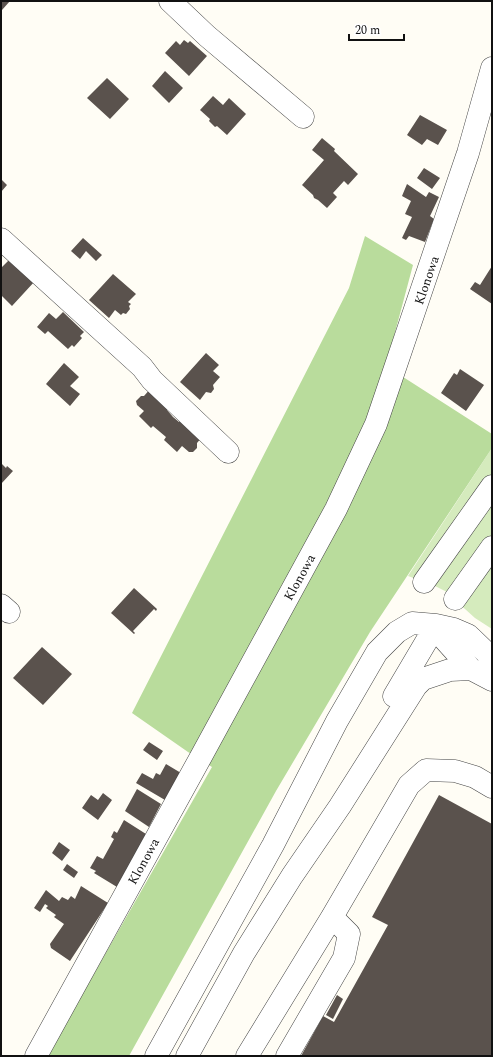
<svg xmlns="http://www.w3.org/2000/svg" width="493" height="1057" font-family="Spectral,serif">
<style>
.green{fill:#d5ebbd}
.forest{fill:#b9dc9c}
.building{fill:#5a524d}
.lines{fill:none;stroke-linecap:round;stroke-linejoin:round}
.minor-casing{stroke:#444;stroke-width:23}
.minor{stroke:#fff;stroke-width:22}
.labels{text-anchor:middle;stroke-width:4;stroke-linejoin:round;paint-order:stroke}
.street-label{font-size:13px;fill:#111;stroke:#fff}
</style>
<rect width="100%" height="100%" fill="#fffdf5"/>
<path class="green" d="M492,448V629L475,618L445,591L433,585L408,576Z"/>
<path class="forest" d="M365,236L413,265L386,366L492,434V448L370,632L276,791L129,1056H47L212,767L188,752L132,713L349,288Z"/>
<path class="building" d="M1,1H10L2,10L1,9Z
M184,40L188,43L190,41L207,56L189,76L165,53L176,41L180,45Z
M165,71L183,88L169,103L152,86Z
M107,78L129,99L110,119L87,98Z
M213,96L223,105L229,98L246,114L227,135L217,126L215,127L209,121L210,119L200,110Z
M420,115L447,130L438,145L427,139L422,145L407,135Z
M322,138L335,149L334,151L358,174L348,185L344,181L333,193L337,197L327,208L318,200L314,198L313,195L302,185L324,160L312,150Z
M424,168L440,178L432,189L417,178Z
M1,179L7,185L1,192Z
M407,184L426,197L429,192L439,197L431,214L430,216L434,219L425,242L409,236L406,240L402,238L412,217L405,214L411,201L402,196Z
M83,238L102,255L96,261L86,251L80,259L71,251Z
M11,258L35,281L12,306L1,295V268Z
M492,266V304L470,289L475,282L480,285Z
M113,274L136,294L128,302L131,304L129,306L130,309L126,314L123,313L121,315L115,310L109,318L89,300Z
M63,312L84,332L80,336L82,338L74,347L72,345L68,349L48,331L45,334L37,327L49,313L56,319Z
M206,353L219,365L213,371L220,377L213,385L214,389L211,393L206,392L200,400L180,382Z
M64,363L79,377L70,386L80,394L70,406L46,384Z
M460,369L484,385L466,411L441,393L454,373L457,375Z
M151,388L171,406L167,410L173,417L179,422L183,418L203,436L197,443V448L193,452H189L182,446L177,452L164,440L166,437L153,426L151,428L139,416L144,411L137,405L136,401L141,396H144Z
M1,463L6,468L7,466L13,471L1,484Z
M134,588L157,609L156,611L154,609L133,631L135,633L134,634L111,613Z
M42,647L72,674L43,705L13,678Z
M149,742L163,751L157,760L143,750Z
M166,764L181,773L165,800L136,783L142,773L153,779L156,773L160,775Z
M137,789L161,804L149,827L125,811Z
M103,793L112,800L98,820L82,808L91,795L98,800Z
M439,795L492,824V1056H301L323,1016L334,1022L388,925L372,917Z
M124,820L146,834L117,887L94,873L96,871L90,868L97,856L103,859L114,839L111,837L114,831L117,833Z
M59,842L70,850L62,861L52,853Z
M67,864L78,872L74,878L63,870Z
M81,886L108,903L70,961L51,948L50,944L64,924L54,917L56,915L46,908L48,906L45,904L40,912L34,908L46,890L59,901L62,897L68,900L71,896L75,899Z
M337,995L343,999L333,1019L326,1015Z"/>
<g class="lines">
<defs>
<path id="minor" d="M170,1L207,36L303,117
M1,239L142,367L152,380L228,452
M424,582L492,486
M455,599L492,547
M1,605L9,612
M436,625L444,639L471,669
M394,696L436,625
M36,1056L203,753L336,509L376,424L468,153L492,68
M156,1056L273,845L337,721L377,652L397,632L412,623L436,625L454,629L468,635L492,658
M187,1056L244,953L292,876L340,806L416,686L423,679L450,670L471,669L492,680
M247,1056L332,917L409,785L426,770L455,771L475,777L492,787
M287,1056L344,958L349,934L332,917"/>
</defs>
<use href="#minor" class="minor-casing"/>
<use href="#minor" class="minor"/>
</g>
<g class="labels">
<g class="street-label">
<text transform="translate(426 280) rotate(-71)" y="5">Klonowa</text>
<text transform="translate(299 577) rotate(-61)" y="5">Klonowa</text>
<text transform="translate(143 861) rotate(-61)" y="5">Klonowa</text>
</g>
</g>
<rect width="493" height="1057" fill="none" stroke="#111111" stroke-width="4"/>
<path d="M349 34v6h55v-6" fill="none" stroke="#111111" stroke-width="2"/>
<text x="355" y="34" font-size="12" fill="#111111" stroke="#ffffff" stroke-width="3" paint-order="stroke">20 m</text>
</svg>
